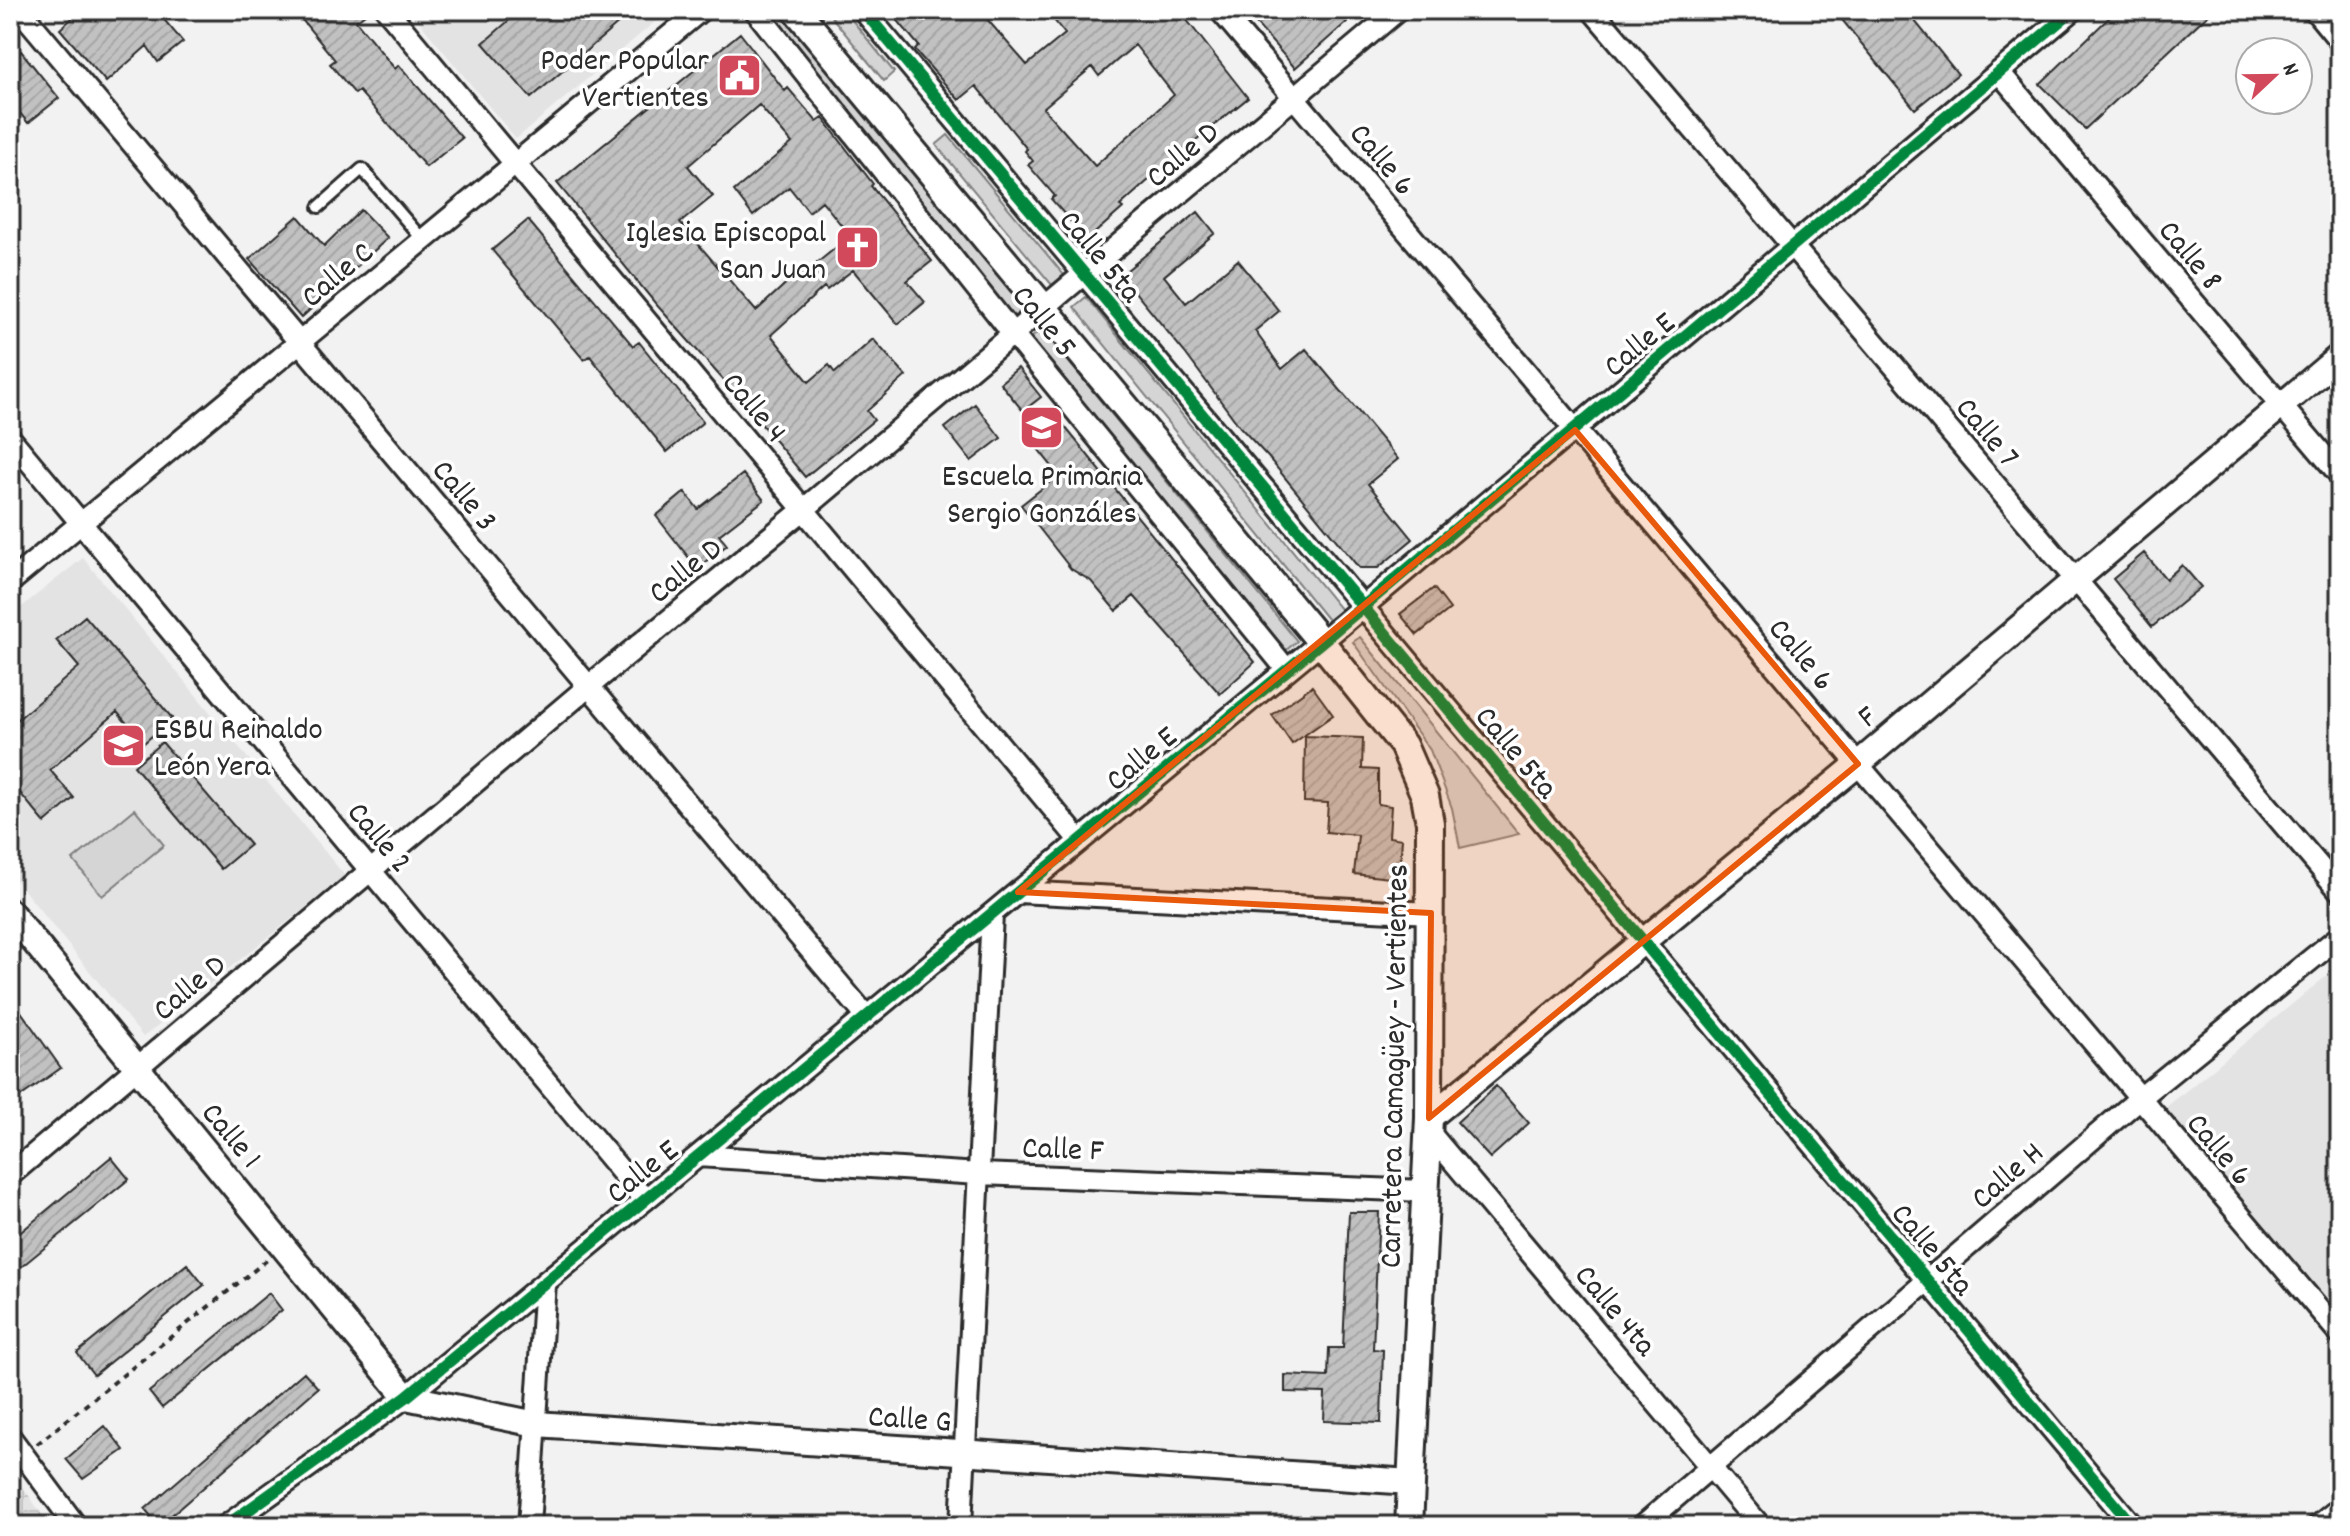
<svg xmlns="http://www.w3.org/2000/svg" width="2350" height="1536" font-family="Dekko,sans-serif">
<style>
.built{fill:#e3e3e3}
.industrial{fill:url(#industrial-grid)}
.green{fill:#d5d5d5;stroke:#808080;stroke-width:2}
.building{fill:url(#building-hatch);stroke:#2b2b2b;stroke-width:2;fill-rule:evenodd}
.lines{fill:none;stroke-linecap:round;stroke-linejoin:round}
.service-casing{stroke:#2b2b2b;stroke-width:16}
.minor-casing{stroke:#2b2b2b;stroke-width:26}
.tertiary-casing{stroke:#2b2b2b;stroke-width:30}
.secondary-casing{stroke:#2b2b2b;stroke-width:32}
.path{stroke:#2b2b2b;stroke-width:4;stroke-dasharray:6 6;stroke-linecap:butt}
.service{stroke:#fff;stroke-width:10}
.minor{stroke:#fff;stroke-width:20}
.tertiary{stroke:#fff;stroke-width:24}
.secondary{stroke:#fff;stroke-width:26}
.cycleway-casing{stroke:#fff;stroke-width:17}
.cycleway{stroke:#00873e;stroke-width:12}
.marked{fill:#e8590c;fill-opacity:0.2;stroke:#e8590c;stroke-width:6;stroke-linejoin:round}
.labels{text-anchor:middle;stroke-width:7;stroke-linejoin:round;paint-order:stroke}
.poi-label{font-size:32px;fill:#2b2b2b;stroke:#fff;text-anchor:end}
.street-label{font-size:32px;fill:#2b2b2b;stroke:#fff}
</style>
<defs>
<pattern id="industrial-grid" width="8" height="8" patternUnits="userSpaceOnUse" patternTransform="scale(2)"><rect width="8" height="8" fill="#e3e3e3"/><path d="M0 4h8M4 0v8" fill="none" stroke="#c3c3c3"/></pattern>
<pattern id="building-hatch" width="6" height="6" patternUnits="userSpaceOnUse" patternTransform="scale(2)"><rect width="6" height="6" fill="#c1c1c1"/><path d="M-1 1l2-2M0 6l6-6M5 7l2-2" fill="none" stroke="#a6a6a6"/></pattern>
</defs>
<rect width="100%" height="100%" fill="#f2f2f2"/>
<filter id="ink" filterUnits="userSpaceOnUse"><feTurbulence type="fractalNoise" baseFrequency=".0125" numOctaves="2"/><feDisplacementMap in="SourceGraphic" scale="16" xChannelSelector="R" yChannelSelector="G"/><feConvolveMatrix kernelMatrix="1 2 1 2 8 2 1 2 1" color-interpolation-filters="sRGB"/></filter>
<g filter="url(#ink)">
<path class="built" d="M412,10H669L516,139L410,11Z
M83,558L345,876L143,1037L10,873V616Z
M2340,965V1316L2165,1108Z"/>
<path class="industrial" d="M10,1469L43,1516L44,1526H10Z"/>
<path class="green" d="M764,10H784L1026,308L1014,318Z
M826,10H844L894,72L884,81Z
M948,135L1064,275L1052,285L936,145Z
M1086,297L1341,610L1328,620L1074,307Z
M1042,329L1297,641L1284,652L1030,339Z
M1360,637L1519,834L1460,848L1452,808L1430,750L1353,642Z
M135,809L164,845L102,896L73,860Z"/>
<path class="building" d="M81,10H156L183,42L158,62L147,46L106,82L60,29Z
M294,10H370L356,21L395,69L399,65L462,138L426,167L359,91L355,94L330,64L335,60Z
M521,10H634L531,98L483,43Z
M889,10H979L1027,65L1065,34L1046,10H1179L1248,98L1171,160L1120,206L1123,208L1087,240L1051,199L1055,196L1028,165L1033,161L1025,151L1027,149L976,86L959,100L915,50L919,46ZM1135,45L1174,95L1095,166L1043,108L1092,67L1099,76Z
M1244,10H1298L1307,21L1320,10H1337L1347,22L1295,68Z
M1834,10H1906L1958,74L1915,109Z
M2117,10H2213L2085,129L2040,84Z
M740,33L785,91L788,88L817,122L823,118L873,184L871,186L932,261L907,281L925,302L898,324L853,270L827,290L824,287L771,335L809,382L829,365L835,373L873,339L906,376L867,411L874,420L805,477L743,402L655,303L557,183ZM759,105L792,143L734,191L753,216L789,187L809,212L822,201L850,236L795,281L792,278L756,311L680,223L713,196L688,166Z
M21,51L59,98L28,123L10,101V60Z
M361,210L388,238L301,318L249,259L298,216L324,246Z
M1198,212L1215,233L1164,276L1186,303L1238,260L1279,311L1255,331L1282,369L1306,349L1398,459L1368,484L1413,539L1378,568H1359L1268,457L1240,427L1185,353L1121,275Z
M528,220L633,346L639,342L703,422L667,452L590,356L584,360L492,250Z
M1018,368L1041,397L1023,411L1000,383Z
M975,404L1001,438L971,461L945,428Z
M1061,422L1255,662L1220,694L1134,596L1116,611L1091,581L1071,569L1021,505L1059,475L1034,444Z
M743,474L764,500L719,535L727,545L697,568L656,516L685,492L698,509Z
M2144,553L2166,579L2182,565L2201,587L2152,627L2113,579Z
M1434,588L1450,609L1417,635L1400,614Z
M85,616L172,718L144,743L117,712L50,770L74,798L45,823L10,781V726L79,667L56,640Z
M1312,686L1333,715L1292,744L1272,715Z
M1305,736L1363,738L1362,769L1378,770V804L1391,806L1389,837L1402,839L1399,879L1354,874L1358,835L1326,832L1328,803L1304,802Z
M162,742L250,845L221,869L134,766Z
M10,996L61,1068L10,1104Z
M1496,1086L1529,1123L1490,1158L1457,1122Z
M111,1157L129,1179L10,1276V1241Z
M1349,1212H1379L1373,1349L1383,1350L1381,1423L1324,1421L1325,1393L1285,1392V1375L1328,1377L1329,1348H1343Z
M187,1264L204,1285L94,1375L77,1353Z
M269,1293L282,1310L162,1408L149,1392Z
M304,1372L318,1388L159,1526L145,1509Z
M105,1426L124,1450L83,1479L66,1459Z"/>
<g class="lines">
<defs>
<path id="service" d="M319,207L362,169L423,240"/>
<path id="minor" d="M20,10L866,1016
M387,10L1080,841
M755,10L1013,334L1287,670
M863,10L2133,1526
M1220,10L2340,1334
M1592,10L2340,891
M1999,72L2340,475
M10,438L645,1200
M10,582L701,10
M1018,892L1431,913
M1428,1131L1760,1526
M698,1156L979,1174L1425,1191
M10,1175L589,686L803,510L1398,10
M10,1437L76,1526
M226,1526L406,1397L1321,642L2073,10
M529,1526L545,1282
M961,1526L992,914
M1642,1526L2140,1098L2340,936
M2318,1526L2340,1508"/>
<path id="tertiary" d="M2317,10L2340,38
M10,912L406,1397L536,1424L1411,1482
M1429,1118L1858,764L2340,356"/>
<path id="secondary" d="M796,10L1321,642L1403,745L1425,796L1430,823L1429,1118L1409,1526"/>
</defs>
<use href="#service" class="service-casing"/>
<use href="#minor" class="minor-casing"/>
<use href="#tertiary" class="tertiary-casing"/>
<use href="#secondary" class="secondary-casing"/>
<path class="path" d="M37,1444L267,1260"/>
<use href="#service" class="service"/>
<use href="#minor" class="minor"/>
<use href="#tertiary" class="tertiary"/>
<use href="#secondary" class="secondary"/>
<defs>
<path id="cycleway" d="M863,10L2133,1526
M226,1526L406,1397L1321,642L2073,10"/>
</defs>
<use href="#cycleway" class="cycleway-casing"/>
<use href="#cycleway" class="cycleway"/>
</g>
</g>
<path class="marked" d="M1575,430L1858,764L1429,1118L1431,913L1018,892Z"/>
<defs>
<symbol id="civic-square" viewBox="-11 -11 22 22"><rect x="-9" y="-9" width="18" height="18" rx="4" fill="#d1495b" stroke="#fff"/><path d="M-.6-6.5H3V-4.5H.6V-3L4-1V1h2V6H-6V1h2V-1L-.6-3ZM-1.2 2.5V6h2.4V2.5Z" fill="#fff"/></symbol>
<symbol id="church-square" viewBox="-11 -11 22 22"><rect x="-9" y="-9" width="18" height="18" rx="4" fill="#d1495b" stroke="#fff"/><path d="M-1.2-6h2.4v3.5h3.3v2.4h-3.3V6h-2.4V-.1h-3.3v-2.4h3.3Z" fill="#fff"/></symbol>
<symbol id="school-square" viewBox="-11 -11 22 22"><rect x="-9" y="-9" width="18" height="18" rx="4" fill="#d1495b" stroke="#fff"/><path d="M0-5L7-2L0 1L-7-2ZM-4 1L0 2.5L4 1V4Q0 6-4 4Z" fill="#fff"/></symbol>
</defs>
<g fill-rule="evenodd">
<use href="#civic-square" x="714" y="50" width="51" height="51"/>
<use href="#church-square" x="832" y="222" width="51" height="51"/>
<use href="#school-square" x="1016" y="402" width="51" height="51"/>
<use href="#school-square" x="98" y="720" width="51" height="51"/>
</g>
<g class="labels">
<g class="poi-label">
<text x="709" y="69">Poder Popular<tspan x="709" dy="37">Vertientes</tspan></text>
<text x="826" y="241">Iglesia Episcopal<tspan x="826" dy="37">San Juan</tspan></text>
<text x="1042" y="485" text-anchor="middle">Escuela Primaria<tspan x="1042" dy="37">Sergio Gonzáles</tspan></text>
<text x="154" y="738" text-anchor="start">ESBU Reinaldo<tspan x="154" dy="37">León Yera</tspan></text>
</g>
<g class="street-label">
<text transform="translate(1181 153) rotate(-40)" y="11">Calle D</text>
<text transform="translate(1384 158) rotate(50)" y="11">Calle 6</text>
<text transform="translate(2192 254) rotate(50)" y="11">Calle 8</text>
<text transform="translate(1102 255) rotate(50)" y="11">Calle 5ta</text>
<text transform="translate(336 273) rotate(-40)" y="11">Calle C</text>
<text transform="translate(1046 320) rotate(51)" y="11">Calle 5</text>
<text transform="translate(1638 343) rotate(-40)" y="11">Calle E</text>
<text transform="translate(756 406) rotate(50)" y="11">Calle 4</text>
<text transform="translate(1989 431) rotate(50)" y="11">Calle 7</text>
<text transform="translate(466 494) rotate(50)" y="11">Calle 3</text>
<text transform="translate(684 569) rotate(-39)" y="11">Calle D</text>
<text transform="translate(1803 653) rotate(50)" y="11">Calle 6</text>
<text transform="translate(1866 715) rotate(-40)" y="11">F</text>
<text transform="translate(1518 751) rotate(50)" y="11">Calle 5ta</text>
<text transform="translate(1140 757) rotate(-40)" y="11">Calle E</text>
<text transform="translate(381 836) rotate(50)" y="11">Calle 2</text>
<text transform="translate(188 986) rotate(-40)" y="11">Calle D</text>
<text transform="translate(1392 1066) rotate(-89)" y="11">Carretera Camagüey - Vertientes</text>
<text transform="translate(233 1134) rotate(50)" y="11">Calle 1</text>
<text transform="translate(1063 1147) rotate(2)" y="11">Calle F</text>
<text transform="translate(2221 1148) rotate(50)" y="11">Calle 6</text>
<text transform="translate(641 1170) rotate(-39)" y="11">Calle E</text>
<text transform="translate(2006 1174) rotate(-41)" y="11">Calle H</text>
<text transform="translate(1934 1248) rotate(50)" y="11">Calle 5ta</text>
<text transform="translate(1617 1309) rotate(50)" y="11">Calle 4ta</text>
<text transform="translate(910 1417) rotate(4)" y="11">Calle G</text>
</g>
</g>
<rect width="2350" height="1536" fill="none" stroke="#fff" stroke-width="40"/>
<rect x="20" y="20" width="2310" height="1496" fill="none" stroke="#2b2b2b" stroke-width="3" filter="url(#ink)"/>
<g transform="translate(2274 76) rotate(68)"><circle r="38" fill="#ffffff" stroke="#aaaaaa" stroke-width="2"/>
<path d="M0-6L14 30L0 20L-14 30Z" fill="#d1495b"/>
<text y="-12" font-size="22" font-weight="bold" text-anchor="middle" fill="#2b2b2b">N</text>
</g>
</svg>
